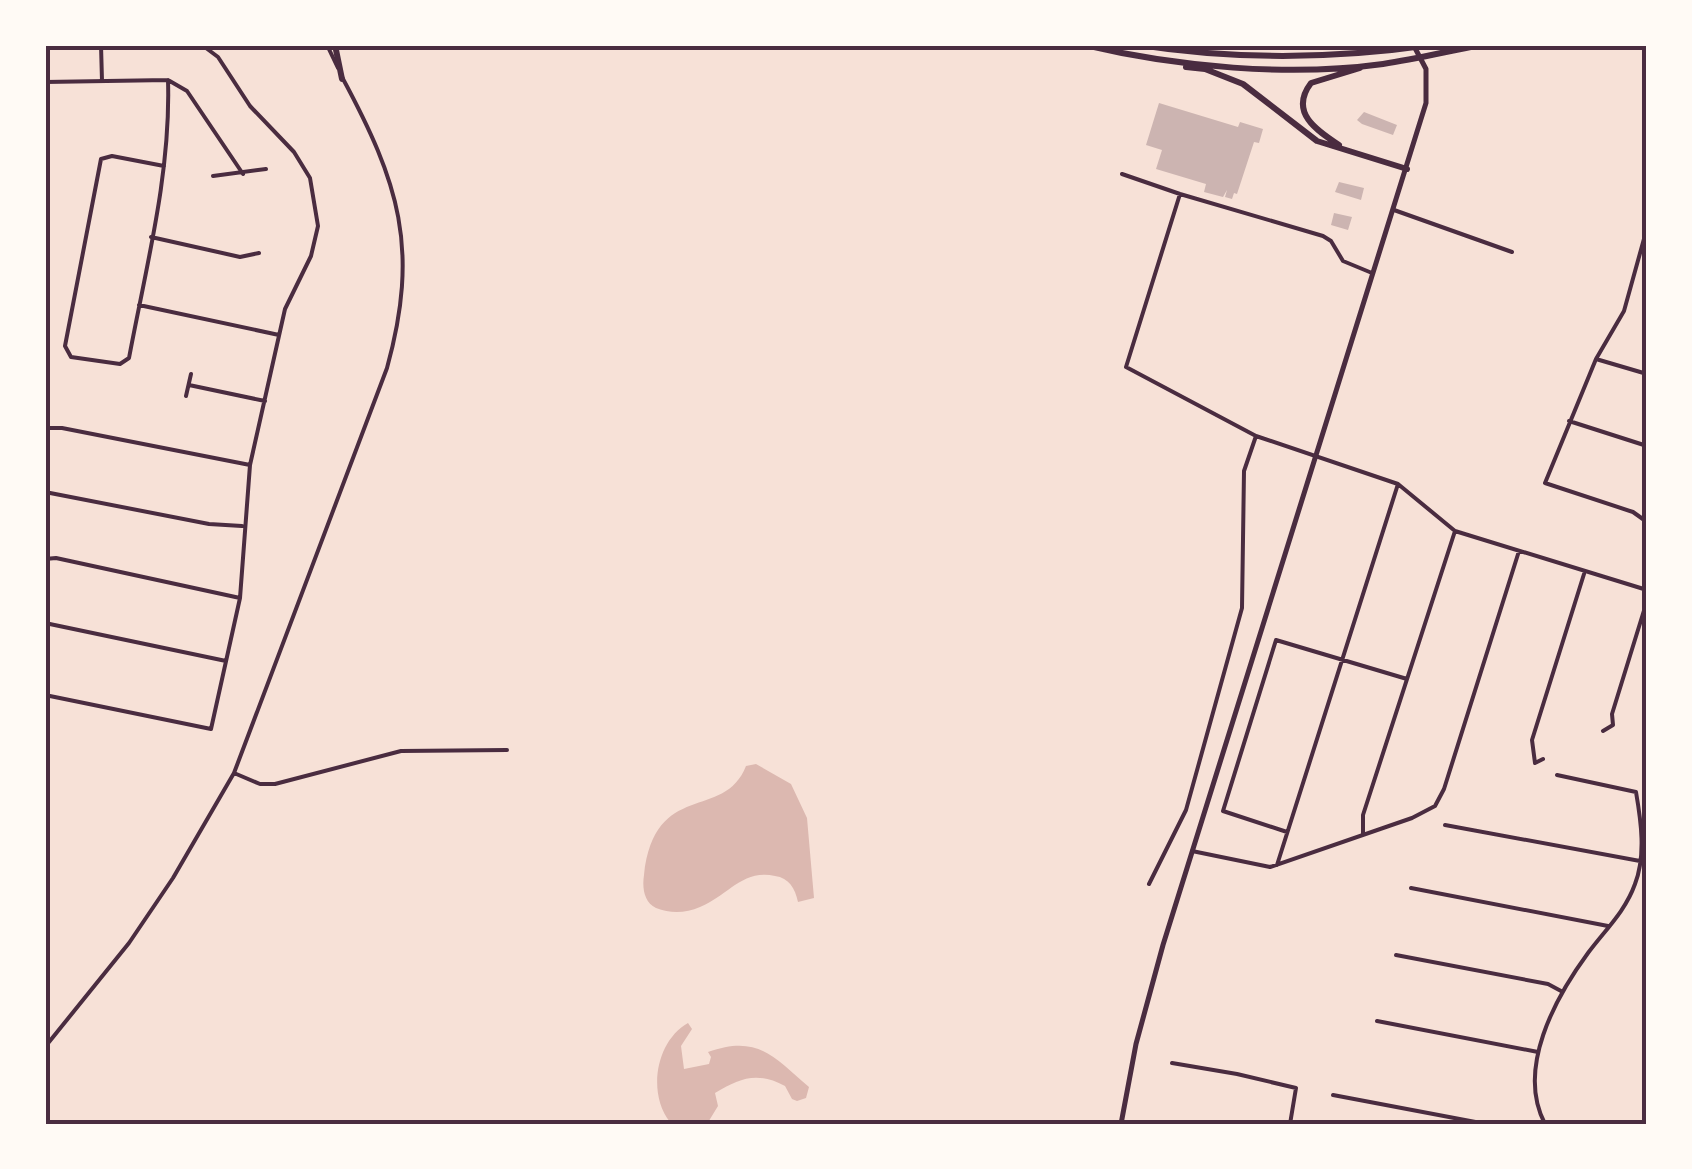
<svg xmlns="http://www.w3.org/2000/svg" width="1692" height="1169" font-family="'DM Sans',sans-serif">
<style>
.water{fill:#dcb8b0}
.building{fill:#ccb4b1}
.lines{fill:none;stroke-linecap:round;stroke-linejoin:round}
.minor{stroke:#4a2c40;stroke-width:4}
.secondary{stroke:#4a2c40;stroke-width:5}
.primary{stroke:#4a2c40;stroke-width:6}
.neatline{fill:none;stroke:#4a2c40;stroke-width:4}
</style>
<rect width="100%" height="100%" fill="#f7e1d7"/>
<path class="water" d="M756,764L791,784L807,818L814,898L798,902C795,888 789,878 775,876C742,869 728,896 700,907C686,913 671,914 656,908C644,902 642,888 644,875C655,779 724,822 746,766Z
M688,1023L692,1029L681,1046L684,1069L709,1064L711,1057L708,1052C758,1034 774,1057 809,1087L806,1098L797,1101L792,1099L785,1086C757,1071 740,1078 715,1093L718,1106L707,1124L670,1122C647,1093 656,1041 688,1023Z"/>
<path class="building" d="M1159,103L1238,127L1240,122L1263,129L1259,143L1254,142L1237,194L1234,193L1232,199L1225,197L1227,190L1223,197L1204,192L1206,184L1156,169L1162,150L1146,145Z
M1364,112L1397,125L1393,135L1362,124L1357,120Z
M1339,182L1364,188L1361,200L1335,192Z
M1334,213L1352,217L1348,230L1331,225Z"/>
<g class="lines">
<path class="minor" d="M101,45L102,81
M327,45L338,68
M45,82L168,80L187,91L243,174
M164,166L112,156L101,159L65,346L71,357L120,364L129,358C146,267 171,173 168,80
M1122,174L1180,194L1323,236L1331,241L1343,261L1372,273
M213,176L266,169
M1180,194L1126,367L1256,436L1398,484L1455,531L1647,590
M1394,210L1512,252
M1647,228L1624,311L1596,359L1545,483L1633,512L1647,522
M151,237L240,257L259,253
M139,305L279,335
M1596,359L1647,374
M189,385L265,401
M186,396L191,374
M1569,421L1647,446
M45,428H62L250,465
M45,492L209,524L242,526
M45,559L56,558L240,598
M45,623L226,661
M45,695L211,729L240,598L250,465L285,309L311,256L318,226L310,178L294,152L250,106L218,57L202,45
M1603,731L1613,725L1612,714L1646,604L1647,592
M1543,759L1535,763L1532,740L1584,574
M234,773L260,784H275L401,751L507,750
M1445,825L1640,861
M1287,832L1223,811L1276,640L1407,679
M1363,835V815L1455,531
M1192,851L1270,867L1412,818L1435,806L1444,789L1519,551
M1277,865L1398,484
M1149,884L1186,810L1242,608L1244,471L1256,436
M1411,888L1608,926
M1396,955L1548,984L1561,991
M1377,1021L1538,1052
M45,1047L129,943L173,878L234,773L387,368C420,248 399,183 342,77
M1172,1063L1237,1074L1296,1088L1290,1124
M1333,1095L1486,1124
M1545,1124C1516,1069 1555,998 1588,953C1605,930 1625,912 1635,884C1646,855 1641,821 1636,792L1557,775"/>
<path class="secondary" d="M1121,1124L1136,1044L1163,945L1426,103V69L1415,48"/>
<path class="primary" d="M335,45L342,79
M1085,45C1177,67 1289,77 1383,64C1416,59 1449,51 1481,45
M1139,45C1236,60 1334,59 1431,45
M1186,67L1205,69L1243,84L1317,141L1407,169
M1339,145C1316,130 1289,112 1311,83L1360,68"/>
</g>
<rect width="1692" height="1169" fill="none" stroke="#fffaf5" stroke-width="95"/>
<rect x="48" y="48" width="1596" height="1074" class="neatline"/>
</svg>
